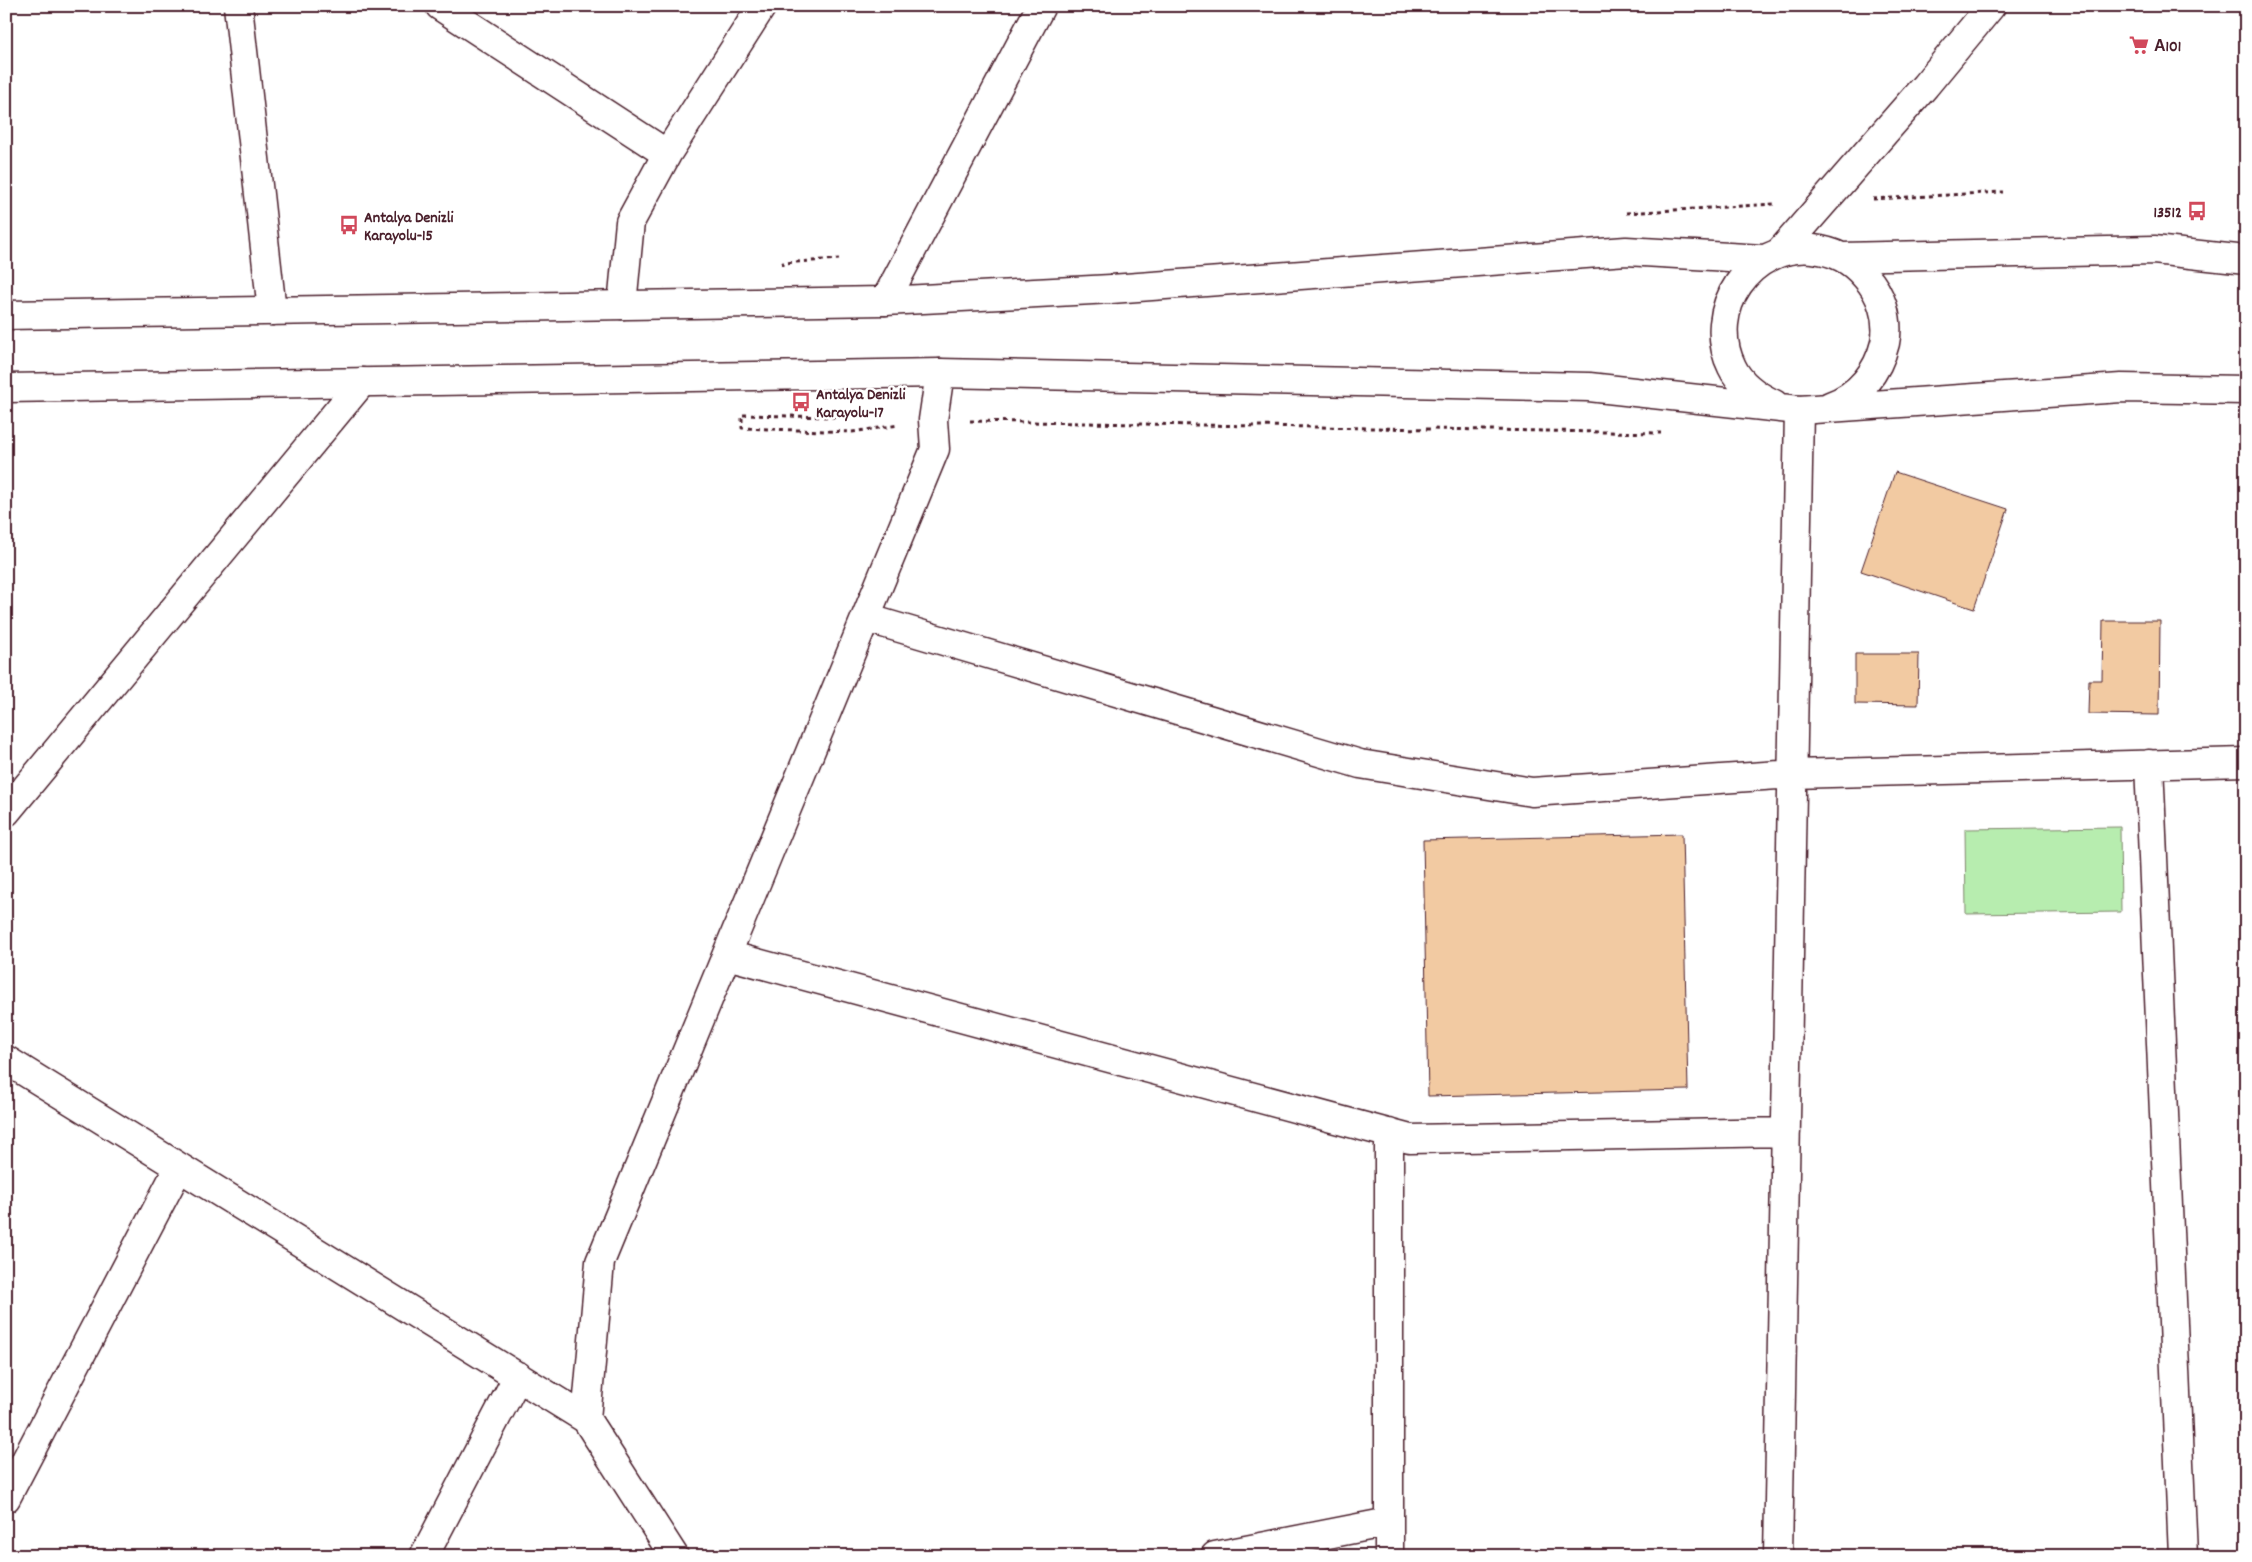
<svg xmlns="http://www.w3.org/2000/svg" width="2252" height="1562" font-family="Dekko,sans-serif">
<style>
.green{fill:#b7edaf;stroke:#80866d}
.building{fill:#f2caa2;stroke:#4a1f2b}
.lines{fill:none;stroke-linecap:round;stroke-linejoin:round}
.street-casing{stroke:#4a1f2b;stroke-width:31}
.highway-casing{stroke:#4a1f2b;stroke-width:31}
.path{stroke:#4a1f2b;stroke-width:3;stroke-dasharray:4 4;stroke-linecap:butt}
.street{stroke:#fff;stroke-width:28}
.highway{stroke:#fff;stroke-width:28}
.labels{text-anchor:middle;stroke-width:5;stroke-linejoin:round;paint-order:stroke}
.poi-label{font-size:16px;font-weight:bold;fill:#4a1f2b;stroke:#fff;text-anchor:start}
</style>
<rect width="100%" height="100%" fill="#fff"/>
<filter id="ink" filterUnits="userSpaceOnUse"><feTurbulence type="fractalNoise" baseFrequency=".02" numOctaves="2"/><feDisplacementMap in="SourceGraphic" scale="10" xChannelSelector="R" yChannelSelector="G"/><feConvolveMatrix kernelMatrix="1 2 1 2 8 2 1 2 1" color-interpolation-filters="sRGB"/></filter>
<g filter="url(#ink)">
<path class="green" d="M2120,827L2121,912L1966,914L1965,829Z"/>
<path class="building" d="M1895,472L2008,509L1974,609L1861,571Z
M2103,621H2160L2159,715L2088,714L2089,680H2102Z
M1855,654H1919L1918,705L1855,704Z
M1682,834L1688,1090L1428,1096L1423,840Z"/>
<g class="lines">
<defs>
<path id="street" d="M238,6L272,311
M440,6L667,154
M1781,251L1925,86L1991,6
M885,301L1041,6
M622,305L630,222L667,154L762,6
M866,618L1360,764L1532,792L1793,774L2246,762
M2149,764L2183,1556
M6,812L362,382
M727,955L1410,1139L1786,1132
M6,1060L586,1419L674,1556
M586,1419L600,1262L935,449L933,420L940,373
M6,1498L179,1167
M424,1556L518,1376
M1215,1556L1389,1522
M1389,1556V1133
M1778,1556L1799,410"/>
<path id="highway" d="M1842,257L2154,250L2246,260
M6,315L885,301L1111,289L1626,251L1763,259
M6,388L940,373L1589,387L1799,410L2121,388L2246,390
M1774,404C1757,396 1740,384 1732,367C1704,310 1750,243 1813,249C1833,251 1852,260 1865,276C1881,293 1890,319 1885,343C1878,372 1859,396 1830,406"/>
</defs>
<use href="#street" class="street-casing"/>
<use href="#highway" class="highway-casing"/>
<path class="path" d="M1873,199L2003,192
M1626,213L1775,204
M783,266V263L839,259
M836,410V417L742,415V428L852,432L899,425
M970,421L1661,433"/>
<use href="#street" class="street"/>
<use href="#highway" class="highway"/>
</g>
</g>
<defs>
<symbol id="supermarket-bare" viewBox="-9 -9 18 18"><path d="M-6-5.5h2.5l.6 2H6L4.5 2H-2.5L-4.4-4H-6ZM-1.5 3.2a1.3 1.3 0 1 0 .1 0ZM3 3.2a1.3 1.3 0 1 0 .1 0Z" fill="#d1495b" stroke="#fff" stroke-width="2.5" paint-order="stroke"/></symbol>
<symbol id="bus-bare" viewBox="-9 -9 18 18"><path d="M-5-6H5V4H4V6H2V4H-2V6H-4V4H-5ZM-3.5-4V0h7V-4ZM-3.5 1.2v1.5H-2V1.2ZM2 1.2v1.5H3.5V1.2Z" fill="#d1495b" stroke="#fff" stroke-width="2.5" paint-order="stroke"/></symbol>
</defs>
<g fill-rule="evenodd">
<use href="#supermarket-bare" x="2125" y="31" width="28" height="28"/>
<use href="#bus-bare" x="2183" y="197" width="28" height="28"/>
<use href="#bus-bare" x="335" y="211" width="28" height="28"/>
<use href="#bus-bare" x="787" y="388" width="28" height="28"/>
</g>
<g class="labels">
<g class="poi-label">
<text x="2154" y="51">А101</text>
<text x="2182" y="217" text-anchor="end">13512</text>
<text x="364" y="222">Antalya Denizli<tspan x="364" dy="18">Karayolu-15</tspan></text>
<text x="816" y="399">Antalya Denizli<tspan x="816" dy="18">Karayolu-17</tspan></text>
</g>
</g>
<rect width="2252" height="1562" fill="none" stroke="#fff" stroke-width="25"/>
<rect x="12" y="12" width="2227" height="1537" fill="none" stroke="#4a1f2b" stroke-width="2" filter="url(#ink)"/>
</svg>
